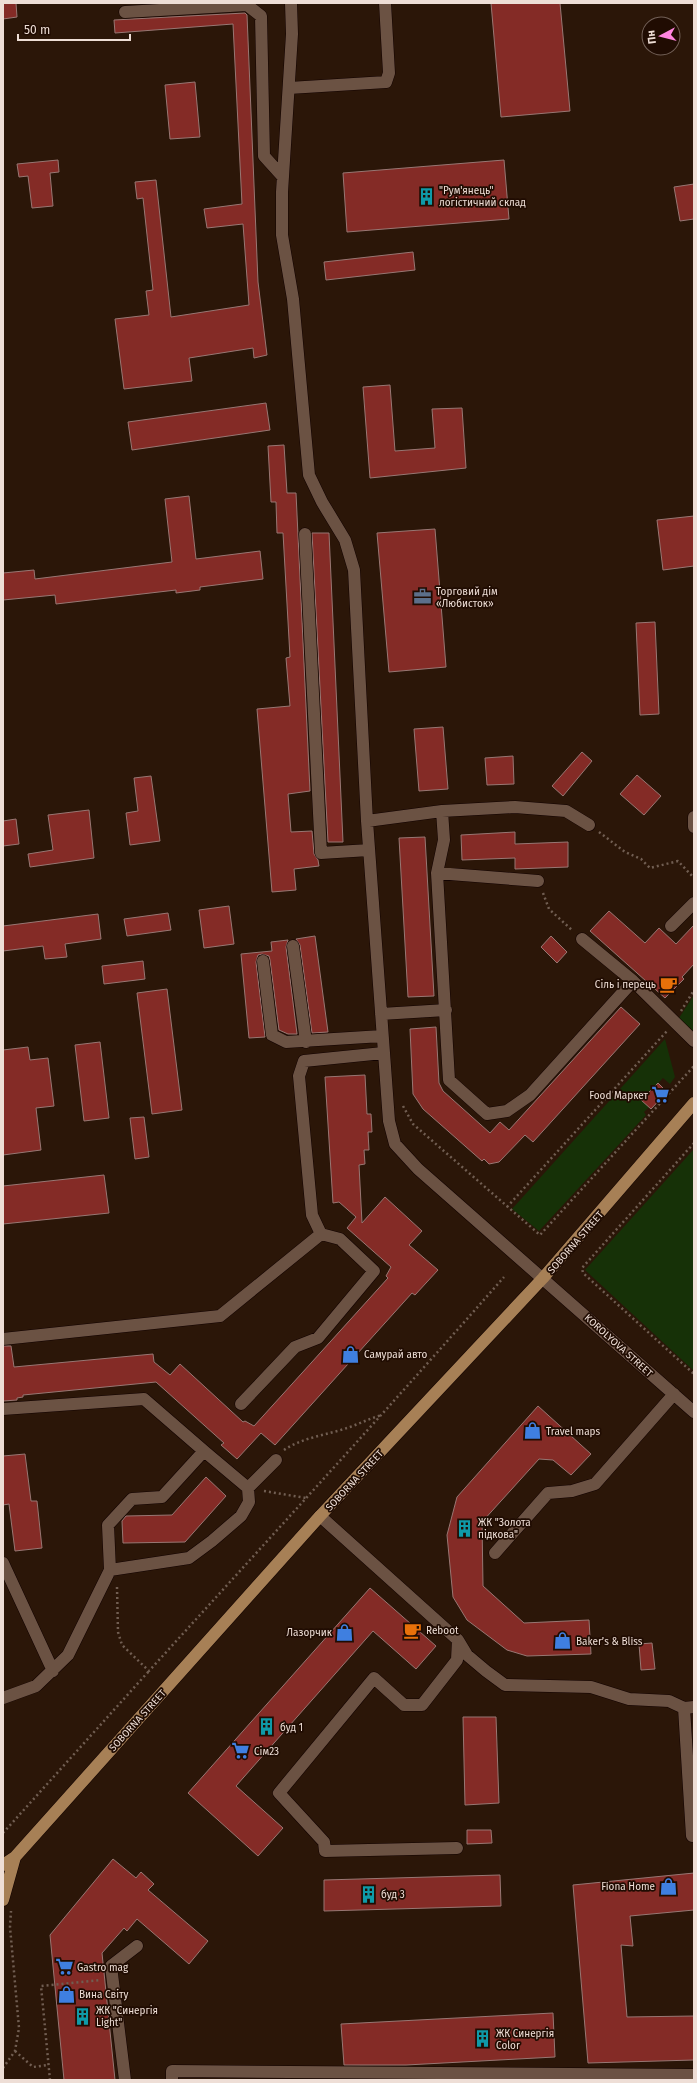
<svg xmlns="http://www.w3.org/2000/svg" width="697" height="2083" font-family="'Fira Sans',sans-serif">
<style>
.green{fill:#163107}
.building{fill:#842b26;stroke:#987773}
.lines{fill:none;stroke-linecap:round;stroke-linejoin:round}
.minor-casing{stroke:#120200;stroke-width:13}
.major-casing{stroke:#120200;stroke-width:13}
.path{stroke:#715e52;stroke-width:2.5;stroke-dasharray:2 3;stroke-linecap:butt}
.minor{stroke:#6b5243;stroke-width:12}
.major{stroke:#a78056;stroke-width:12}
.labels{text-anchor:middle;stroke-width:3.5;stroke-linejoin:round;paint-order:stroke}
.poi-label{font-size:10px;fill:#eeded6;stroke:#200c02;text-anchor:start}
.street-label{font-size:10px;fill:#eeded6;stroke:#200c02}
</style>
<rect width="100%" height="100%" fill="#2b1608"/>
<path class="green" d="M694,995V1032L679,1018Z
M665,1039L675,1077L670,1084L663,1078L642,1100L649,1107L644,1112L646,1115L539,1231L512,1209Z
M694,1149V1371L585,1270Z"/>
<path class="building" d="M3,3H16L17,17L3,19Z
M491,3H560L570,111L501,117Z
M245,13L247,15L258,282L267,355L254,358L253,348L189,358L192,381L124,389L115,319L149,315L146,291L153,290L143,198L137,199L135,182L156,180L171,317L249,305L243,224L207,228L204,209L242,204L233,24L115,33L114,20Z
M195,82L200,137L170,139L165,85Z
M58,160L59,172L50,173L53,206L32,208L28,176L19,177L17,164Z
M504,160L509,219L347,232L343,173Z
M694,184V219L680,221L674,187Z
M413,252L415,270L326,280L324,262Z
M390,385L395,451L435,448L432,409L462,408L466,468L370,478L363,387Z
M266,403L270,430L132,450L128,422Z
M284,445L287,493H296L310,791L288,794L291,832L312,831L314,854L318,860L319,866L294,869L296,890L272,892L257,709L290,706L286,658L290,657L283,533H277L276,502H271L268,446Z
M189,496L196,559L260,551L263,579L200,587V590L176,593V590L56,604L55,595L3,600V573L34,570L35,579L172,562L165,499Z
M694,516V566L663,570L657,520Z
M435,529L446,667L389,672L377,533Z
M312,533H329L343,842H328Z
M655,622L659,714L640,715L636,623Z
M443,727L448,789L419,791L414,729Z
M582,752L592,761L563,796L552,786Z
M513,756L514,784L487,785L485,758Z
M637,775L661,796L644,815L620,794Z
M151,776L160,841L130,845L126,813L138,811L134,778Z
M89,810L94,858L30,867L28,854L53,850L48,815Z
M16,819L19,844L3,846V821Z
M515,832V844L568,842V867L515,869V858L462,860L461,835Z
M425,837L434,996L408,997L399,838Z
M229,906L234,944L204,948L199,910Z
M609,911L645,943L659,928L676,944L694,925V964L682,977L684,979L665,998L590,931Z
M168,913L171,930L127,936L124,919Z
M98,914L101,939L65,944L67,957L45,959L43,946L3,951V926Z
M315,936L328,1032L312,1033L300,945L296,939Z
M551,936L567,952L557,963L541,947Z
M288,940L286,947L297,1034H288L279,1030L270,960L269,956L262,954L258,955L256,962L265,1037L249,1038L241,954L272,951L271,942Z
M143,961L145,979L104,984L102,966Z
M167,989L182,1110L152,1114L137,993Z
M621,1007L640,1024L533,1142L525,1135L499,1162L489,1164L484,1159L482,1161L423,1109L413,1094L410,1029L436,1027L439,1083L443,1091L490,1133L500,1122L509,1130Z
M100,1042L109,1118L84,1121L75,1045Z
M28,1047L30,1060L48,1058L54,1106L36,1108L41,1150L3,1155V1050Z
M365,1075L367,1114H371L372,1132H368L369,1150H364L365,1164L359,1165L362,1223L385,1197L422,1231L409,1245L438,1270L415,1295L412,1293L275,1445L261,1433L237,1459L221,1445L224,1443L156,1382L23,1395V1397L17,1398V1400L3,1401V1346H11L14,1367L153,1354L154,1362L170,1375L180,1364L243,1422L245,1421L254,1426L388,1278L386,1276L391,1267L347,1228L356,1217L339,1202L333,1203L325,1077Z
M658,1083L667,1092L651,1109L641,1100Z
M144,1117L149,1157L135,1159L130,1118Z
M104,1175L109,1213L3,1224V1186Z
M538,1406L591,1454L571,1475L553,1460L539,1459L482,1522L483,1586L524,1623L589,1620L591,1654L527,1656L507,1650L467,1620L453,1597L447,1535L457,1497Z
M25,1454L31,1501H37L42,1548L15,1551L9,1504L3,1505V1456Z
M206,1477L226,1496L185,1542L123,1543L122,1521L126,1516L172,1515Z
M370,1588L436,1646L416,1669L373,1631L236,1786L283,1828L258,1856L188,1793Z
M652,1643L655,1669L641,1670L639,1644Z
M463,1717H496L499,1803L465,1805Z
M467,1830H491L492,1843L467,1844Z
M113,1859L136,1878L141,1872L154,1884L148,1890L208,1941L189,1964L137,1919L127,1931L124,1928L102,1953L115,2080H64L50,1935Z
M694,1873V1910L630,1916L633,1946L621,1945L627,2017L694,2016V2060L588,2063L573,1885Z
M500,1875L501,1906L324,1911V1880Z
M553,2013L555,2057L406,2065H344L341,2024Z"/>
<g class="lines">
<defs>
<path id="minor" d="M291,3L292,34L282,192V235L293,299L309,475L322,502L345,540L354,570L367,821L389,1121L395,1144L418,1169L694,1412
M125,12L247,5L261,16L264,156L283,177
M289,88L386,82L389,73L385,3
M305,534L321,853L369,850
M442,811L444,840L437,873L449,1080L487,1114L507,1111L530,1095L633,981
M694,817V827
M367,821L442,811L515,807L566,811L589,825
M437,873L538,881
M671,926L694,903
M582,939L633,981L694,1041
M293,946L306,1042
M263,961L272,1035L286,1042L382,1036
M381,1014L446,1010
M3,1339L220,1316L321,1234L312,1215L299,1076L304,1061L383,1053
M241,1404L295,1347L318,1338L374,1271L340,1239L321,1234
M3,1409L144,1399L204,1451L162,1497L132,1499L108,1525L110,1570L68,1655L36,1686L3,1698
M248,1488L276,1460
M320,1516L458,1640L457,1660L422,1705H404L374,1678L279,1793L324,1842L325,1851L457,1848
M495,1553L548,1493L572,1491L595,1484L674,1394
M3,1563L53,1671
M110,1570L189,1558L212,1541L241,1516L249,1502L248,1488L204,1451
M458,1640L467,1655L486,1671L505,1685L591,1687L629,1699L669,1701L684,1708
M694,1707L684,1708L692,1836H694
M125,2080L111,1966L137,1946
M172,2080V2071L694,2075"/>
<path id="major" d="M3,1865L15,1857L320,1516L543,1278L694,1103
M3,1900L15,1857"/>
</defs>
<use href="#minor" class="minor-casing"/>
<use href="#major" class="major-casing"/>
<path class="path" d="M599,832L625,852L641,859L650,868L678,861L694,878
M543,893L549,909L573,931
M681,1011L694,990
M403,1106L413,1124L540,1235L694,1066
M694,1143L582,1268L583,1273L694,1374
M507,1207L667,1031
M284,1450C303,1437 328,1435 350,1427C361,1423 371,1418 382,1415
M264,1491L306,1498
M117,1587L118,1632L122,1645L149,1671C268,1540 387,1410 504,1277
M3,1833L149,1671
M15,2051L33,2067L48,2065
M3,2068L15,2051L19,2028L10,1927L11,1911
M50,2080L41,1986L101,1980"/>
<use href="#minor" class="minor"/>
<use href="#major" class="major"/>
</g>
<defs>
<symbol id="building-bare" viewBox="-9 -9 18 18"><path d="M-4-6H4V6H1V3H-1V6H-4ZM-2.5-4.3h1.7v1.8h-1.7ZM.8-4.3h1.7v1.8H.8ZM-2.5-1h1.7V.8h-1.7ZM.8-1h1.7V.8H.8Z" fill="#0f9aa8" stroke="#200c02" stroke-width="2.5" paint-order="stroke"/></symbol>
<symbol id="office-bare" viewBox="-9 -9 18 18"><path d="M-6-3h4V-5.5h4V-3h4V5H-6ZM-1-4.5V-3h2v-1.5ZM-6 0V1H6V0Z" fill="#5c6f8a" stroke="#200c02" stroke-width="2.5" paint-order="stroke"/></symbol>
<symbol id="cafe-bare" viewBox="-9 -9 18 18"><path d="M-5.5-4.5H6V0H3Q3 3.5 0 3.5H-2.5Q-5.5 3.5-5.5 0ZM3-3.2v2h1.7v-2ZM-6 4.5H4V6H-6Z" fill="#e8710a" stroke="#200c02" stroke-width="2.5" paint-order="stroke"/></symbol>
<symbol id="supermarket-bare" viewBox="-9 -9 18 18"><path d="M-6-5.5h2.5l.6 2H6L4.5 2H-2.5L-4.4-4H-6ZM-1.5 3.2a1.3 1.3 0 1 0 .1 0ZM3 3.2a1.3 1.3 0 1 0 .1 0Z" fill="#3f7fe0" stroke="#200c02" stroke-width="2.5" paint-order="stroke"/></symbol>
<symbol id="shop-bare" viewBox="-9 -9 18 18"><path d="M-5-2.5h2.3a2.7 3.5 0 0 1 5.4 0H5L5.5 6h-11ZM-1.5-2.5h3a1.5 2.3 0 0 0-3 0Z" fill="#3f7fe0" stroke="#200c02" stroke-width="2.5" paint-order="stroke"/></symbol>
</defs>
<g fill-rule="evenodd">
<use href="#building-bare" x="414" y="184" width="25" height="25"/>
<use href="#office-bare" x="410" y="584" width="25" height="25"/>
<use href="#cafe-bare" x="656" y="972" width="25" height="25"/>
<use href="#supermarket-bare" x="648" y="1082" width="25" height="25"/>
<use href="#shop-bare" x="338" y="1342" width="25" height="25"/>
<use href="#shop-bare" x="520" y="1418" width="25" height="25"/>
<use href="#building-bare" x="452" y="1516" width="25" height="25"/>
<use href="#cafe-bare" x="400" y="1618" width="25" height="25"/>
<use href="#shop-bare" x="332" y="1620" width="25" height="25"/>
<use href="#shop-bare" x="550" y="1628" width="25" height="25"/>
<use href="#building-bare" x="254" y="1714" width="25" height="25"/>
<use href="#supermarket-bare" x="228" y="1738" width="25" height="25"/>
<use href="#shop-bare" x="656" y="1874" width="25" height="25"/>
<use href="#building-bare" x="356" y="1882" width="25" height="25"/>
<use href="#supermarket-bare" x="52" y="1954" width="25" height="25"/>
<use href="#shop-bare" x="54" y="1982" width="25" height="25"/>
<use href="#building-bare" x="70" y="2004" width="25" height="25"/>
<use href="#building-bare" x="470" y="2026" width="25" height="25"/>
</g>
<g class="labels">
<g class="poi-label">
<text x="439" y="194">"Рум'янець"<tspan x="439" dy="12">логістичний склад</tspan></text>
<text x="436" y="595">Торговий дім<tspan x="436" dy="12">«Любисток»</tspan></text>
<text x="656" y="988" text-anchor="end">Сіль і перець</text>
<text x="648" y="1099" text-anchor="end">Food Маркет</text>
<text x="364" y="1358">Самурай авто</text>
<text x="546" y="1435">Travel maps</text>
<text x="478" y="1526">ЖК "Золота<tspan x="478" dy="12">підкова"</tspan></text>
<text x="426" y="1634">Reboot</text>
<text x="332" y="1636" text-anchor="end">Лазорчик</text>
<text x="576" y="1645">Bakerʼs &amp; Bliss</text>
<text x="280" y="1731">буд 1</text>
<text x="254" y="1755">Сім23</text>
<text x="655" y="1890" text-anchor="end">Fiona Home</text>
<text x="381" y="1898">буд 3</text>
<text x="77" y="1971">Gastro mag</text>
<text x="79" y="1998">Вина Світу</text>
<text x="96" y="2014">ЖК "Синергія<tspan x="96" dy="12">Light"</tspan></text>
<text x="496" y="2037">ЖК Синергія<tspan x="496" dy="12">Color</tspan></text>
</g>
<g class="street-label">
<text transform="translate(575 1242) rotate(-49)" y="4">SOBORNA STREET</text>
<text transform="translate(619 1345) rotate(42)" y="4">KOROLYOVA STREET</text>
<text transform="translate(354 1480) rotate(-47)" y="4">SOBORNA STREET</text>
<text transform="translate(137 1720) rotate(-48)" y="4">SOBORNA STREET</text>
</g>
</g>
<rect width="697" height="2083" fill="none" stroke="#eeded6" stroke-width="8"/>
<g transform="translate(661 36) rotate(263)"><circle r="19" fill="#200c02" stroke="#726057"/>
<path d="M0-3L7 15L0 10L-7 15Z" fill="#ff85df"/>
<text y="-6" font-size="11" font-weight="bold" text-anchor="middle" fill="#eeded6">Пн</text>
</g>
<path d="M18 34v6h112v-6" fill="none" stroke="#eeded6" stroke-width="2"/>
<text x="24" y="34" font-size="12" fill="#eeded6" stroke="#200c02" stroke-width="3" paint-order="stroke">50 m</text>
</svg>
